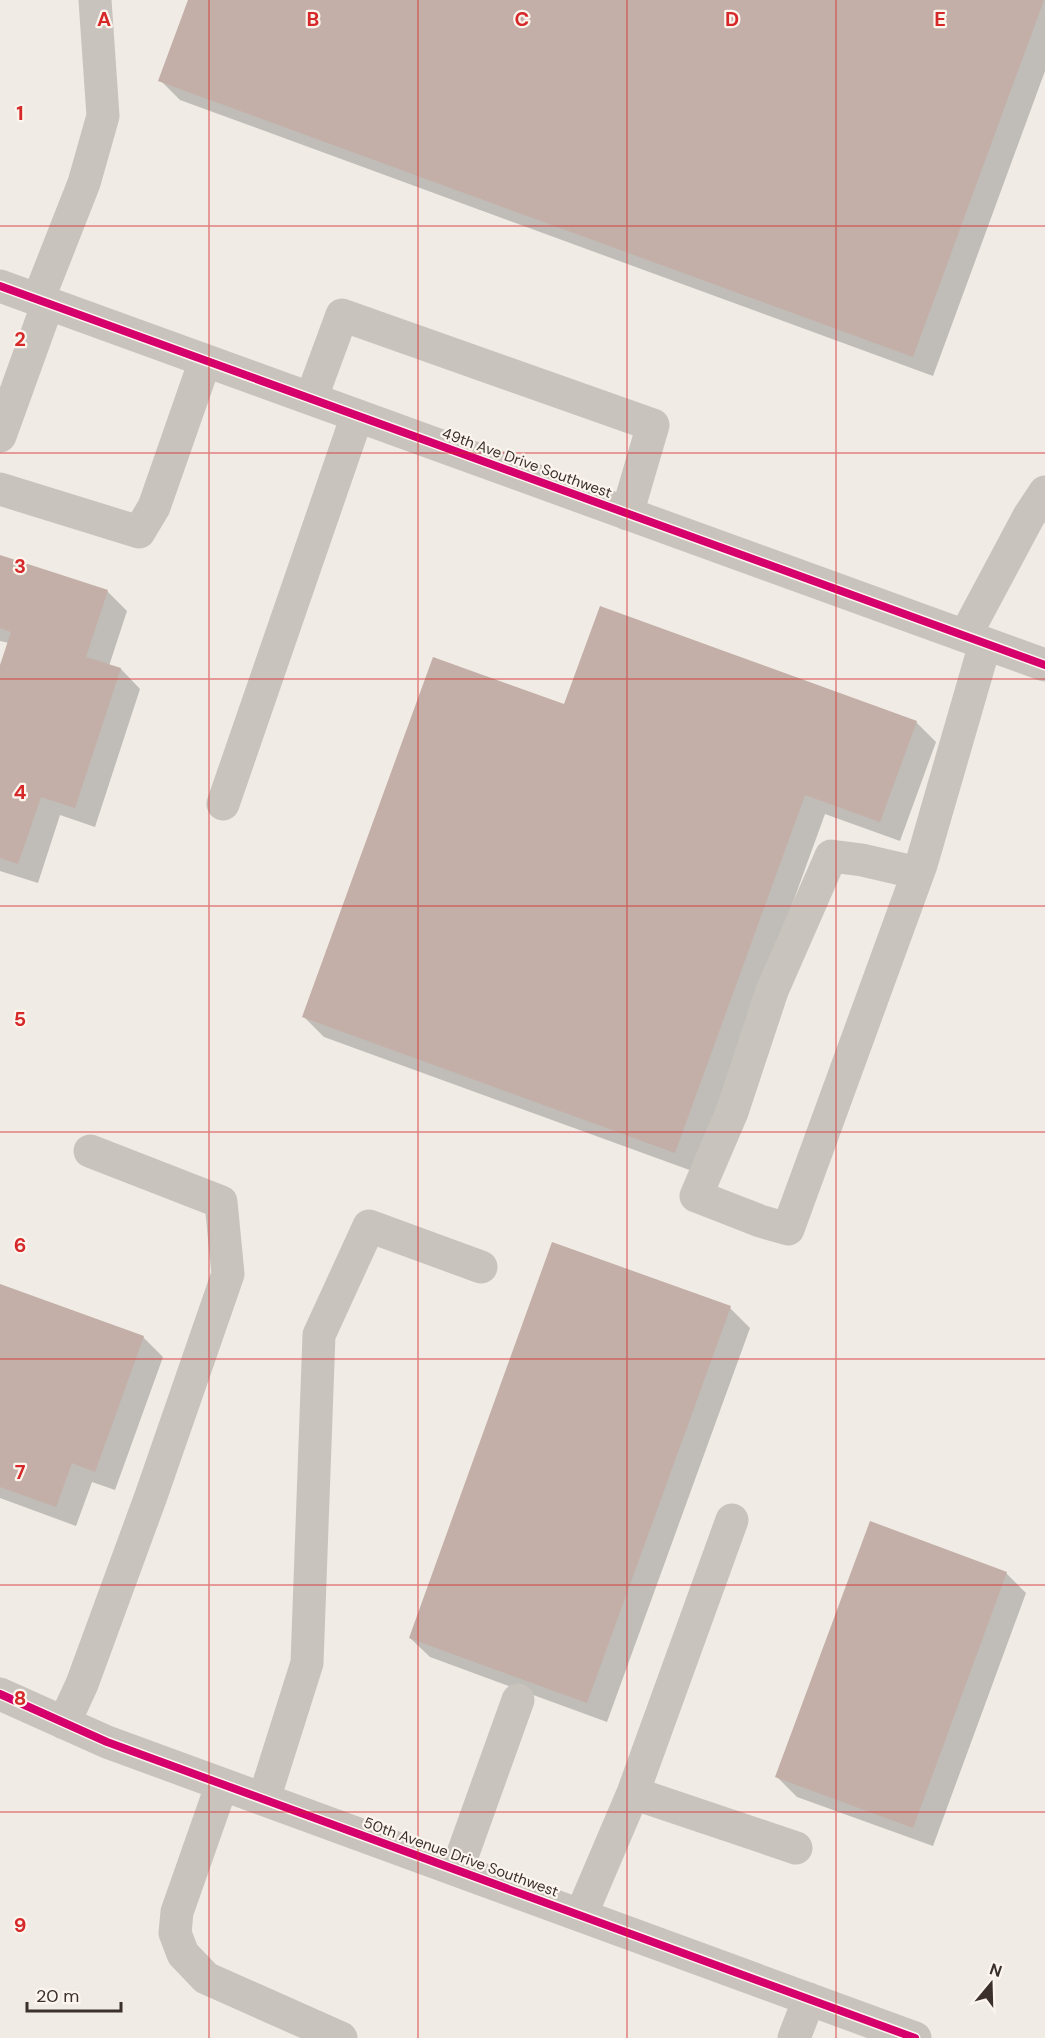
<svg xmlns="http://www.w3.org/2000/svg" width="1045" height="2038" font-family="'DM Sans',sans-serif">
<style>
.shadow{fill:#0003}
.building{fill:#c3afa7}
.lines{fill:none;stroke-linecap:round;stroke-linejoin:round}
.minor{stroke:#c9c3be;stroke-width:33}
.cycleway-casing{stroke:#fbf5ee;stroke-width:11}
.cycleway{stroke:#d6006c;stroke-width:8}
.grid{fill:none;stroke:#d62828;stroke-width:1.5;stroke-opacity:0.55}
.labels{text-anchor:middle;stroke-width:4.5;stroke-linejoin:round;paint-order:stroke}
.street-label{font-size:15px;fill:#3b302b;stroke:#fbf5ee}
.grid-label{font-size:20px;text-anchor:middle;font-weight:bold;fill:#d62828;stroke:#fbf5ee;stroke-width:4.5;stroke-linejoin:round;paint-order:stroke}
</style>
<rect width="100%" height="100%" fill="#f0ebe5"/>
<path class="shadow" d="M189,0H1045V71L933,376L180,100L160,80Z
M0,556L107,591L127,611L109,666L121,669L140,689L95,827L60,815L38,883L0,871V670L9,643L0,641Z
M565,706L916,722L936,742L900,841L825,814L695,1172L324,1037L304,1017Z
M0,1286L143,1337L163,1357L115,1490L92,1482L76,1526L0,1498Z
M730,1308L750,1328L607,1722L430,1657L410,1638Z
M1006,1573L1026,1593L933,1846L797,1797L777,1777Z"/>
<path class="building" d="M188,0H1044L913,357L158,81Z
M0,555L108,590L86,657L121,668L75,808L41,797L18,864L0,858V665L11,632L0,628Z
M600,606L917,721L880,822L805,795L675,1153L302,1017L433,657L564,704Z
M552,1242L731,1306L587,1703L409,1638Z
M0,1284L144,1336L95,1472L72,1463L56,1507L0,1487Z
M870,1521L1007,1572L913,1828L775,1777Z"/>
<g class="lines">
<path class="minor" d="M0,286L1045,665
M38,300L84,183L103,116L95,0
M311,399L342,315L653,425L627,514
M0,436L48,303
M0,489L139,532L154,507L205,361
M965,636L1029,516L1045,492
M223,804L357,416
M918,873L862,860L831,856L772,991L732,1112L696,1196L760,1221L788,1229L918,873L921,865L985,644
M0,1694L107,1742L915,2038
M64,1723L82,1684L151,1496L228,1274L221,1202L90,1151
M222,1784L177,1912L175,1933L183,1954L206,1978L341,2038
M633,1793L796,1848
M264,1799L307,1663L319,1335L369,1226L481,1267
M457,1870L518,1700
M581,1915L633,1793L732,1520
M794,2038L809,1999"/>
<defs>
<path id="cycleway" d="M0,286L1045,665
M0,1694L107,1742L915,2038"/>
</defs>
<use href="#cycleway" class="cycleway-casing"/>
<use href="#cycleway" class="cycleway"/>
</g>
<path class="grid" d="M209,0V2038M418,0V2038M627,0V2038M836,0V2038M0,226H1045M0,453H1045M0,679H1045M0,906H1045M0,1132H1045M0,1359H1045M0,1585H1045M0,1812H1045"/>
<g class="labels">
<g class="street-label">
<text transform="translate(527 463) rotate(20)" y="5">49th Ave Drive Southwest</text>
<text transform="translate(461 1857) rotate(20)" y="5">50th Avenue Drive Southwest</text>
</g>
</g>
<g class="grid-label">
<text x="104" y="26">A</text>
<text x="313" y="26">B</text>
<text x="522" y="26">C</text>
<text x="732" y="26">D</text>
<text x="940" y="26">E</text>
<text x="20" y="120">1</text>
<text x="20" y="346">2</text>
<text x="20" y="573">3</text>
<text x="20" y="799">4</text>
<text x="20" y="1026">5</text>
<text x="20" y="1252">6</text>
<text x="20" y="1479">7</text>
<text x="20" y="1705">8</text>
<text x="20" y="1932">9</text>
</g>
<g transform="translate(991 1984) rotate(19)" stroke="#fbf5ee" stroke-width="4.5" paint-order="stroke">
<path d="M0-4.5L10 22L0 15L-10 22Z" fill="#3b302b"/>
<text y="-9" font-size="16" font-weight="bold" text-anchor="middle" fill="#3b302b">N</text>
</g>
<path d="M27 2002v9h94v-9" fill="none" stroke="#3b302b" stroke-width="3"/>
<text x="36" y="2002" font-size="18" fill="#3b302b" stroke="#fbf5ee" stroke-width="4.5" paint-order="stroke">20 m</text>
</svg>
